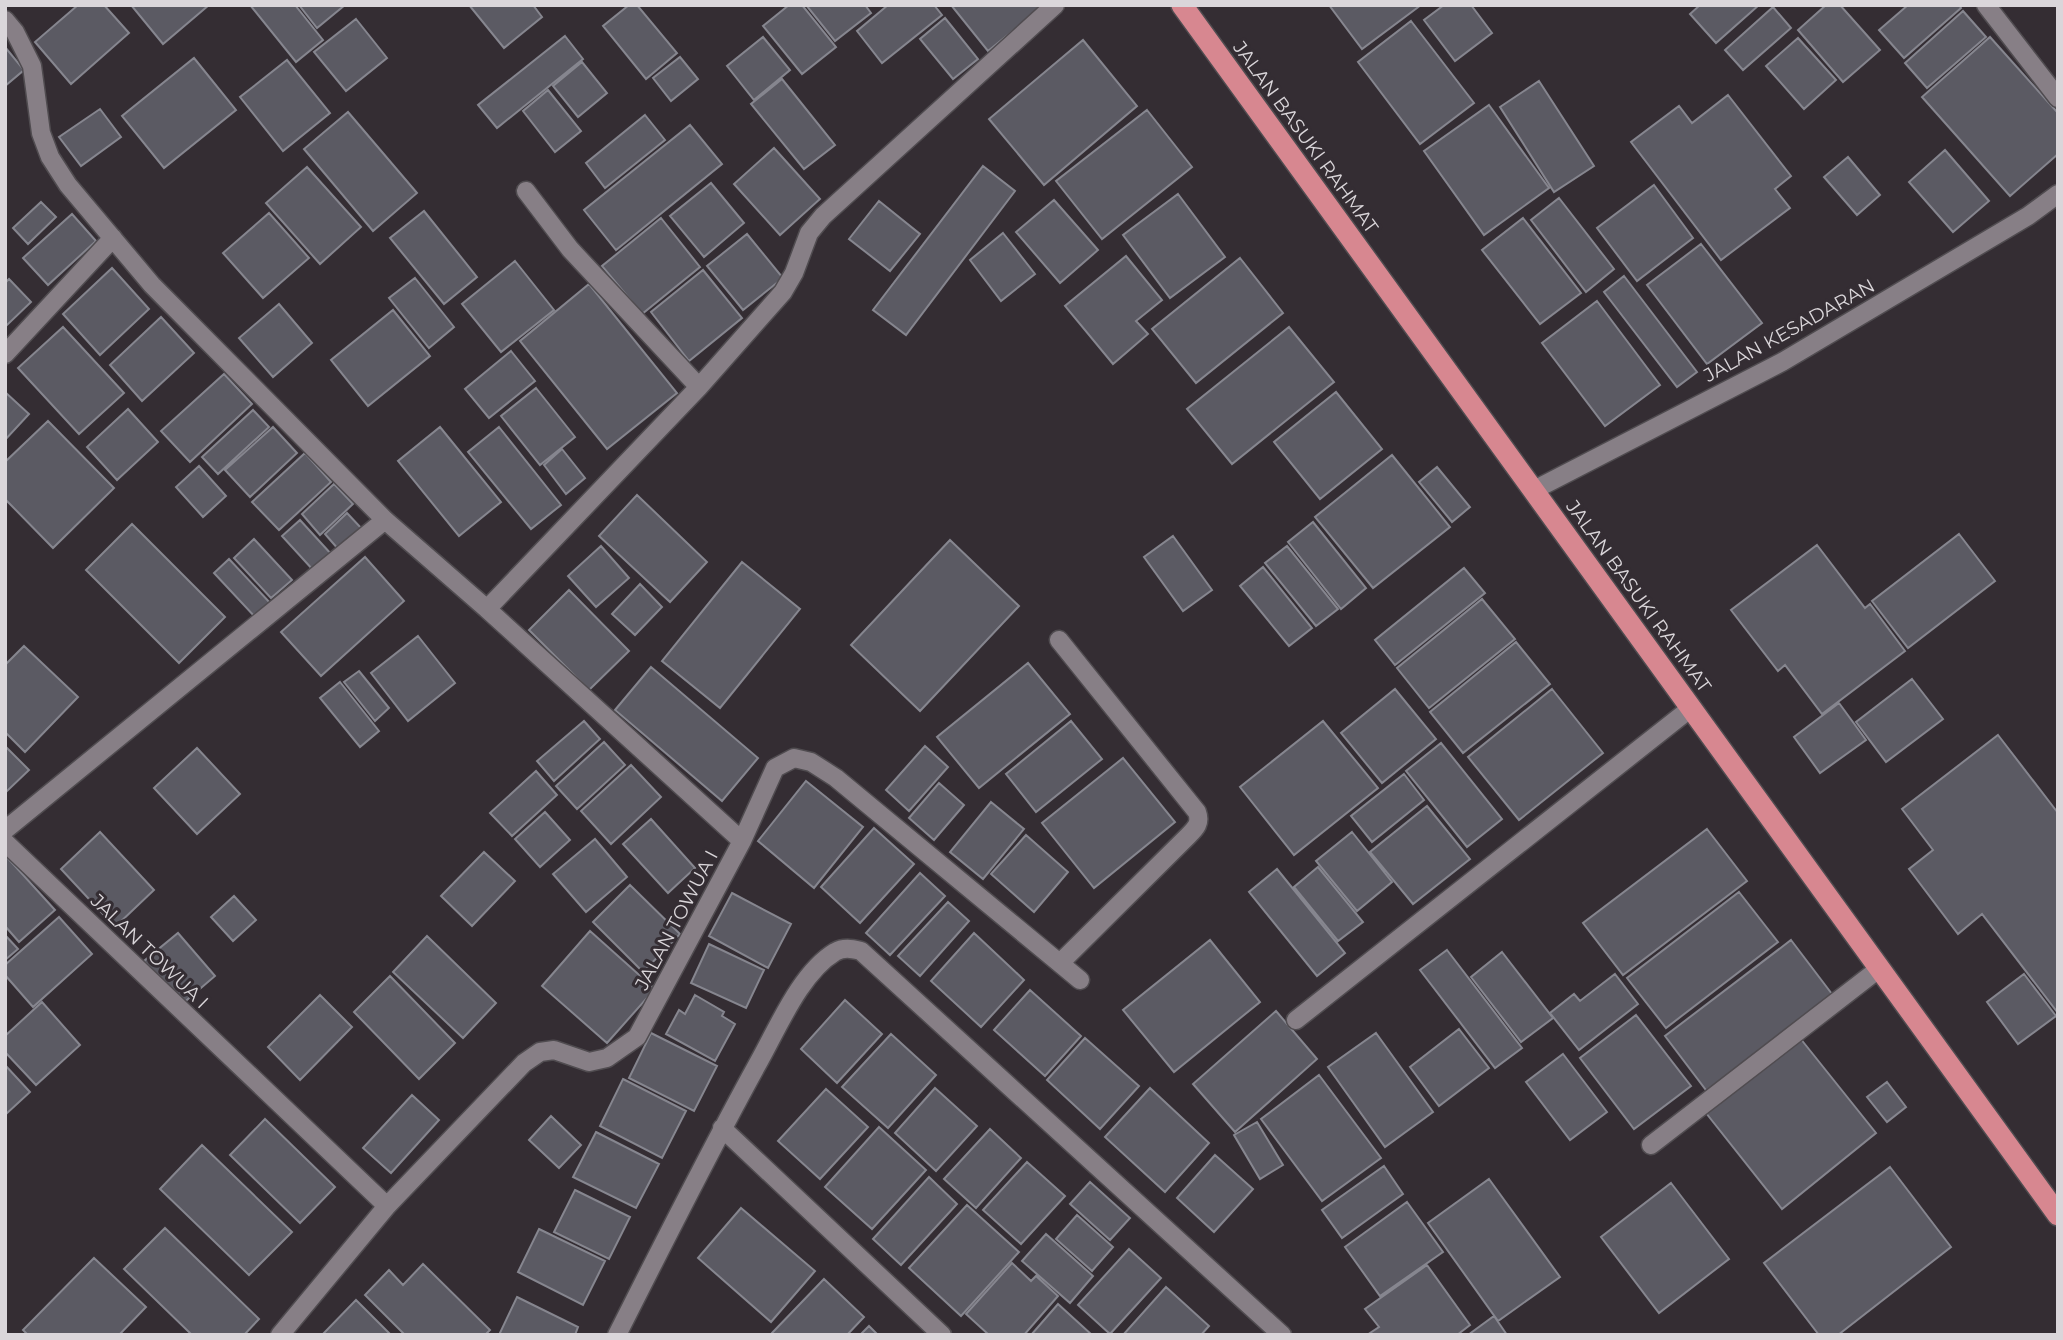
<svg xmlns="http://www.w3.org/2000/svg" width="2063" height="1340" font-family="Montserrat,sans-serif">
<style>
.building{fill:#5b5a63;stroke:#86868f;stroke-width:2}
.lines{fill:none;stroke-linecap:round;stroke-linejoin:round}
.minor-casing{stroke:#504c50;stroke-width:21}
.highway-casing{stroke:#504c50;stroke-width:24}
.minor{stroke:#877f86;stroke-width:18}
.highway{stroke:#d78790;stroke-width:21}
.labels{text-anchor:middle;stroke-width:6;stroke-linejoin:round;paint-order:stroke}
.street-label{font-size:19px;fill:#dad6da;stroke:#342d33}
</style>
<rect width="100%" height="100%" fill="#342d33"/>
<path class="building" d="M78,5H104L129,33L71,84L35,42Z
M131,5H209L163,44Z
M250,5H295L323,40L296,62Z
M299,5H345L317,28Z
M469,5H533L542,17L504,48Z
M629,5H637L677,53L646,79L603,26Z
M789,5H802L836,47L802,74L763,26Z
M806,5H865L871,13L835,41Z
M888,5H934L942,15L882,63L857,31Z
M951,5H1045L988,51Z
M1329,5H1421L1362,49Z
M1444,5H1471L1492,33L1455,61L1424,20Z
M1700,5H1759L1716,43L1690,14Z
M1826,5H1840L1880,50L1843,82L1798,30Z
M1908,5H1959L1961,8L1904,58L1879,30Z
M1773,7L1791,28L1743,70L1725,50Z
M1963,11L1986,37L1927,88L1905,63Z
M945,18L978,59L953,79L920,39Z
M356,19L387,58L346,91L314,52Z
M1411,21L1474,103L1420,144L1358,62Z
M565,36L583,59L497,128L478,105Z
M763,37L790,70L754,100L727,66Z
M1990,37L2058,113V154L2010,196L1922,97Z
M1798,38L1836,80L1804,109L1766,66Z
M1083,40L1137,106L1044,185L989,119Z
M5,47L24,70L5,86Z
M680,57L698,79L671,101L653,78Z
M194,58L236,110L164,168L122,116Z
M287,60L330,113L283,151L240,97Z
M582,62L607,93L578,117L553,86Z
M782,79L835,145L804,169L751,104Z
M1539,81L1594,166L1554,192L1500,107Z
M548,90L581,131L555,152L523,111Z
M1728,95L1791,176L1775,189L1790,208L1721,260L1631,142L1679,106L1692,123Z
M1489,105L1549,188L1484,235L1424,151Z
M100,109L121,137L81,166L59,137Z
M1147,110L1192,167L1102,239L1056,181Z
M348,112L417,193L373,231L304,149Z
M645,115L665,140L605,188L586,163Z
M690,125L722,164L616,250L584,210Z
M774,148L820,199L780,235L734,184Z
M1945,150L1989,201L1953,232L1909,182Z
M1848,157L1880,195L1857,215L1824,177Z
M983,166L1015,191L906,335L873,310Z
M307,167L361,227L320,264L266,203Z
M711,183L744,223L704,257L670,216Z
M1654,185L1693,238L1637,281L1597,228Z
M1178,194L1225,257L1170,298L1123,235Z
M1559,198L1614,269L1586,292L1531,220Z
M1054,200L1098,250L1060,283L1016,232Z
M879,201L920,234L890,271L849,239Z
M41,202L56,217L28,244L13,228Z
M424,211L477,277L444,304L390,238Z
M269,213L309,258L263,298L223,253Z
M72,214L96,241L48,285L23,258Z
M661,218L700,267L642,314L602,266Z
M1523,218L1581,293L1540,324L1482,250Z
M1003,233L1035,274L1001,301L970,260Z
M747,234L783,278L743,310L707,266Z
M1701,244L1762,323L1707,364L1647,285Z
M1126,256L1162,300L1136,321L1148,334L1113,364L1065,306Z
M1240,258L1283,313L1196,383L1152,329Z
M515,261L554,310L501,352L462,304Z
M112,268L149,309L100,355L63,314Z
M703,270L742,318L689,361L651,312Z
M1624,276L1697,372L1677,387L1604,292Z
M415,278L454,327L429,348L389,298Z
M9,279L31,302L5,327V283Z
M589,284L677,393L607,449L520,341Z
M1597,301L1660,385L1605,426L1542,343Z
M279,304L312,343L273,377L239,338Z
M393,310L430,356L368,406L331,360Z
M161,317L194,353L142,401L110,365Z
M63,327L124,393L79,434L18,368Z
M1289,327L1334,382L1232,464L1187,409Z
M511,351L535,381L489,418L465,389Z
M224,374L252,404L190,462L161,431Z
M536,388L575,437L540,465L501,416Z
M5,392L29,414L5,440Z
M1336,392L1382,449L1320,499L1274,442Z
M128,409L158,442L117,480L87,447Z
M253,410L269,427L218,474L202,457Z
M48,421L114,488L53,548L5,499V462Z
M273,427L297,453L250,497L225,470Z
M440,427L501,502L459,536L398,461Z
M499,427L561,505L531,529L468,452Z
M562,449L585,478L566,494L544,465Z
M305,453L331,482L279,530L252,502Z
M1392,455L1450,527L1373,588L1315,517Z
M199,466L226,496L203,517L176,487Z
M1437,467L1470,507L1452,522L1419,482Z
M334,484L353,504L320,535L302,514Z
M637,495L707,562L670,602L599,536Z
M347,513L362,529L339,550L325,534Z
M300,520L332,555L314,571L282,536Z
M1313,522L1366,588L1341,609L1288,542Z
M132,524L225,617L179,663L86,570Z
M1959,534L1995,581L1908,648L1872,601Z
M1173,536L1212,590L1183,611L1144,557Z
M254,539L292,580L271,598L234,558Z
M950,540L1019,606L920,711L851,645Z
M1817,545L1865,608L1870,604L1905,651L1822,714L1785,665L1778,671L1731,610Z
M601,546L629,578L596,607L568,576Z
M1287,546L1338,609L1316,626L1265,563Z
M365,557L404,601L321,676L281,632Z
M229,559L272,605L257,619L214,573Z
M742,562L800,609L720,708L662,661Z
M1263,567L1312,628L1289,646L1240,586Z
M1464,568L1485,593L1395,665L1375,640Z
M640,584L662,607L635,635L612,614Z
M569,590L629,651L589,690L529,630Z
M1482,599L1515,639L1429,708L1397,668Z
M418,636L455,683L408,721L371,673Z
M1516,642L1550,684L1463,753L1430,712Z
M24,646L78,697L25,752L5,732V665Z
M1028,663L1070,714L979,788L937,737Z
M651,667L758,758L722,801L615,710Z
M359,671L389,708L375,721L344,682Z
M1912,679L1943,719L1886,762L1856,722Z
M340,682L379,731L360,747L320,698Z
M1395,689L1436,739L1382,783L1341,733Z
M1552,689L1603,753L1519,820L1468,757Z
M1839,703L1866,740L1820,773L1794,737Z
M584,721L600,739L554,781L537,761Z
M1071,721L1102,759L1036,812L1006,774Z
M1323,721L1378,788L1294,855L1240,787Z
M1998,735L2058,813V1013L1982,914L1958,934L1909,869L1933,850L1902,809Z
M604,742L625,765L577,809L556,786Z
M1441,743L1502,819L1467,847L1406,771Z
M5,746L29,770L5,793Z
M925,746L948,767L909,811L886,790Z
M197,748L240,794L197,834L154,788Z
M1123,758L1175,822L1094,888L1042,823Z
M631,765L661,797L611,844L581,811Z
M536,771L557,795L512,836L490,813Z
M1404,774L1424,800L1372,842L1351,816Z
M806,781L863,827L814,888L758,841Z
M939,783L964,805L934,840L909,818Z
M991,802L1024,829L983,879L950,852Z
M1427,806L1470,859L1413,904L1370,852Z
M545,812L570,840L540,867L515,839Z
M651,819L695,868L668,893L623,844Z
M874,828L914,864L860,923L821,887Z
M1707,829L1747,881L1623,975L1583,923Z
M100,832L154,890L115,927L61,869Z
M1352,832L1392,882L1357,911L1316,861Z
M1026,835L1068,872L1034,912L991,874Z
M595,839L627,877L586,912L553,874Z
M484,852L515,881L472,926L441,896Z
M5,855L55,910L19,942L5,926Z
M1318,867L1363,922L1338,941L1294,887Z
M1277,869L1345,953L1317,976L1249,892Z
M920,873L945,896L890,955L866,933Z
M630,885L680,934L643,972L593,922Z
M1739,892L1778,942L1666,1028L1627,978Z
M732,893L791,924L768,968L709,936Z
M234,896L256,920L233,941L211,917Z
M948,902L969,921L920,976L898,956Z
M59,917L92,954L33,1007L5,975V965Z
M590,931L655,989L607,1043L542,986Z
M178,933L215,976L181,1005L144,961Z
M974,933L1024,980L981,1027L931,981Z
M5,935L18,949L5,960Z
M427,936L496,1003L463,1038L393,972Z
M1210,940L1260,1002L1174,1072L1123,1010Z
M1791,940L1835,998L1709,1094L1665,1036Z
M709,944L764,970L746,1008L691,983Z
M1447,950L1522,1048L1495,1068L1420,970Z
M1502,952L1553,1018L1521,1042L1471,977Z
M1615,974L1638,1004L1579,1050L1550,1013L1574,994L1580,1001Z
M2024,974L2056,1016L2018,1044L1987,1002Z
M390,976L455,1043L419,1079L354,1012Z
M1030,990L1081,1036L1045,1076L994,1030Z
M320,995L352,1027L300,1080L268,1047Z
M695,995L724,1012L722,1016L735,1024L715,1061L666,1034L679,1010L685,1014Z
M845,1000L882,1034L837,1083L801,1049Z
M42,1002L80,1045L36,1085L5,1052V1036Z
M1276,1011L1317,1059L1235,1132L1193,1084Z
M1636,1015L1691,1086L1634,1129L1580,1058Z
M1459,1029L1489,1068L1439,1106L1410,1067Z
M651,1033L717,1066L694,1111L629,1078Z
M1376,1033L1433,1112L1385,1147L1328,1067Z
M891,1034L936,1075L888,1128L842,1087Z
M1085,1038L1139,1086L1100,1129L1047,1080Z
M1800,1038L1876,1133L1782,1209L1706,1113Z
M1563,1054L1607,1112L1570,1140L1526,1082Z
M5,1065L30,1092L5,1115Z
M1319,1075L1381,1158L1322,1201L1261,1119Z
M623,1079L686,1111L662,1158L600,1126Z
M1887,1082L1906,1107L1887,1122L1867,1097Z
M935,1088L977,1126L936,1171L895,1133Z
M1150,1088L1209,1143L1165,1192L1105,1137Z
M826,1089L868,1127L820,1179L778,1141Z
M412,1095L439,1120L391,1173L363,1148Z
M551,1116L581,1145L559,1168L529,1140Z
M265,1119L335,1187L300,1223L230,1155Z
M1257,1122L1283,1165L1260,1179L1234,1135Z
M879,1127L926,1170L872,1229L825,1187Z
M990,1129L1021,1158L976,1208L944,1179Z
M596,1132L659,1164L636,1208L573,1177Z
M202,1145L292,1232L249,1275L160,1189Z
M1215,1155L1253,1189L1214,1232L1177,1198Z
M1027,1162L1065,1196L1021,1244L983,1210Z
M1384,1166L1403,1194L1342,1238L1322,1210Z
M1890,1167L1951,1247L1838,1335H1819L1764,1263Z
M929,1177L957,1204L901,1265L873,1239Z
M1489,1179L1560,1277L1498,1321L1428,1223Z
M1090,1182L1130,1218L1110,1240L1070,1204Z
M1671,1183L1729,1259L1659,1313L1601,1237Z
M575,1190L630,1217L609,1259L554,1232Z
M1407,1202L1443,1252L1380,1296L1345,1247Z
M967,1205L1019,1252L961,1316L909,1268Z
M741,1208L815,1271L771,1322L698,1258Z
M1077,1215L1113,1247L1092,1271L1056,1239Z
M165,1228L259,1319L244,1335H192L124,1269Z
M539,1229L605,1261L583,1305L518,1272Z
M1046,1234L1093,1276L1070,1303L1022,1261Z
M1129,1249L1161,1278L1110,1334L1078,1305Z
M94,1258L146,1307L119,1335H28L23,1330Z
M1012,1263L1031,1281L1036,1276L1058,1296L1024,1335H989L966,1314Z
M423,1264L490,1330L485,1335H405L365,1295L389,1270L403,1285Z
M1427,1265L1470,1325L1457,1335H1367L1379,1327L1365,1309Z
M824,1279L864,1317L847,1335H773L772,1333Z
M1166,1287L1209,1326L1201,1335H1123Z
M517,1297L578,1327L575,1335H499Z
M356,1300L391,1335H322Z
M1058,1304L1092,1335H1031Z
M1494,1316L1507,1335H1468Z
M869,1326L878,1335H860Z"/>
<g class="lines">
<defs>
<path id="minor" d="M1986,5L2058,98
M5,20L15,32L32,66L41,133L50,157L68,185L152,285L385,520L487,609L699,387L783,292L794,273L809,233L823,216L1055,5
M526,191L570,249L699,387
M5,354L113,238
M1534,490L1782,362L2028,216L2058,194
M1059,640L1197,812C1201,823 1196,828 1188,836L1060,963
M5,830L385,520
M742,841L775,768L794,758L811,762L836,778L1080,980
M5,842L387,1206
M1296,1020L1691,708
M722,1128L942,1335
M1651,1145L1880,968
M280,1335L387,1206L524,1063L540,1052L554,1050L589,1062L607,1058L637,1037L742,841L487,609
M617,1335C663,1244 708,1154 757,1065C777,1030 800,973 835,952C844,947 852,949 861,951L1282,1335"/>
<path id="highway" d="M1182,5L2058,1215"/>
</defs>
<use href="#minor" class="minor-casing"/>
<use href="#highway" class="highway-casing"/>
<use href="#minor" class="minor"/>
<use href="#highway" class="highway"/>
</g>
<g class="labels">
<g class="street-label">
<text transform="translate(1306 137) rotate(54)" y="7">JALAN BASUKI RAHMAT</text>
<text transform="translate(1789 330) rotate(-29)" y="7">JALAN KESADARAN</text>
<text transform="translate(1639 596) rotate(54)" y="7">JALAN BASUKI RAHMAT</text>
<text transform="translate(676 920) rotate(-62)" y="7">JALAN TOWUA I</text>
<text transform="translate(150 951) rotate(44)" y="7">JALAN TOWUA I</text>
</g>
</g>
<rect width="2063" height="1340" fill="none" stroke="#dad6da" stroke-width="14"/>
</svg>
